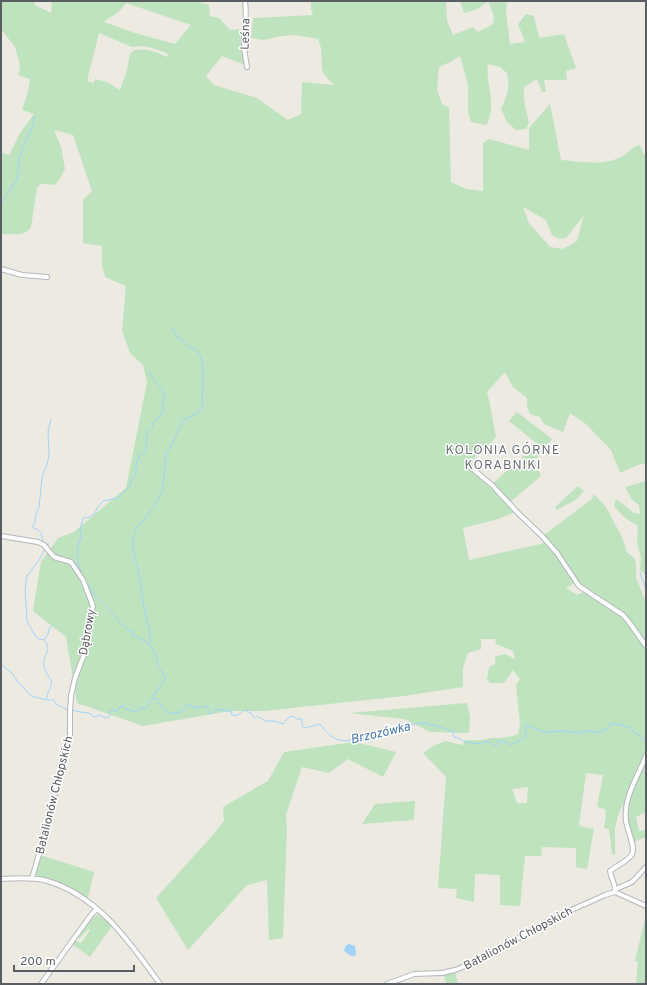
<svg xmlns="http://www.w3.org/2000/svg" width="647" height="985" font-family="Overpass,sans-serif">
<style>
.green{fill:#bee3be;fill-rule:evenodd}
.water{fill:#a2d4fa}
.lines{fill:none;stroke-linecap:round;stroke-linejoin:round}
.stream{stroke:#a2d4fa;stroke-width:1}
.minor-casing{stroke:#b4b7bb;stroke-width:6}
.minor{stroke:#fff;stroke-width:4}
.labels{text-anchor:middle;stroke-width:3;stroke-linejoin:round;paint-order:stroke}
.street-label{font-size:12px;fill:#5a5d61;stroke:#fff}
.neighbourhood-label{font-size:13px;letter-spacing:1px;fill:#6b6f73;stroke:#fff}
.water-label{font-size:13px;font-style:italic;fill:#4274ab;stroke:#fff}
</style>
<rect width="100%" height="100%" fill="#eceae1"/>
<path class="green" d="M1,1H35V5L51,13L52,1H196L209,5L210,16L219,18L230,30L244,29L245,65L222,56L206,76L214,85L257,98L288,120L301,114L302,82L334,85L323,73L322,67L321,48L318,39L295,35L282,36L264,40L251,38L253,18L313,15L311,9V1H446L447,21L453,35L473,27L478,32L493,24L494,16L488,1L478,9L464,13L460,1H507L506,12L510,44L525,42L518,24L526,14L534,16L539,38L564,34L576,68L566,71L567,80H544L546,92H542L537,79L524,87C523,100 526,110 529,122L526,129L516,130L507,122L501,109C508,94 510,88 507,73L500,67L488,64C486,78 491,89 491,102C492,110 489,118 487,125L471,122L468,112V85L460,56L450,62L439,67L437,90L442,104L449,108L451,182L466,189L483,191V143L489,139L529,150V128L550,104L561,160C582,162 602,166 621,157C628,153 632,146 640,145L643,153L646,156V464H640L620,473L611,450L586,424L570,413L563,432L544,424L540,417L530,414L527,406V398L513,387L505,372L487,392C491,407 493,422 496,437L486,448L468,463L516,512L498,519L463,528L469,560L545,543L556,555L575,583L566,588L577,595L583,592C596,599 611,606 622,616C632,626 637,639 646,650V797L644,802H646V812L636,817L639,831L646,830V837L633,842C631,835 628,827 627,820C626,802 635,785 643,769L619,812L615,828V855L612,854L609,829L604,828L606,816L605,809L597,807L603,775L586,773L579,826L594,829L587,869L576,867V848L542,847L541,856H525L520,906L500,905V875L475,874L474,902L456,898L457,889L438,888L446,777L423,753L433,746L445,741L463,745L465,740C470,740 475,741 481,740C484,740 487,739 490,738C500,738 509,738 518,734L520,724L516,685L520,679L513,670L504,683H490L487,679L489,667L495,664V657L505,654L515,659L513,651L496,644L495,639H481V649L468,653L463,668V687L404,696L264,711H230L143,726L77,703L66,637L33,611L41,562L58,538L74,532L126,488L147,382L143,365L130,353L122,331L126,286L105,277L102,264V246L83,243V200L92,191L73,135L55,130V133L61,147L65,169L58,182L54,185C48,184 42,182 37,187L31,227C26,237 11,234 1,234V152L9,155L20,133L34,114L22,110L28,92L30,79L18,75L20,68L19,61L15,47L1,29ZM126,3L191,25L175,44L135,33L104,22C107,18 112,17 116,14C120,11 123,7 126,3ZM99,33L132,47L144,46L156,49L169,54L167,57C154,51 148,49 134,50L130,54L127,70L120,90L107,82L95,79L94,83L87,81ZM523,207L546,220L552,235L559,239L566,238L584,215L577,241L563,249L550,247L529,223ZM528,787L527,803H517L512,789Z
M517,412L552,439L544,449L509,421Z
M535,446L542,453L531,463L536,465L541,476L510,502L492,484Z
M646,481V572L645,575L640,569L641,558L637,542L638,526L625,518L614,506L616,499L634,513L640,514L639,505L632,500L625,487Z
M578,486L584,491L577,499L557,510L555,507Z
M594,494L606,507L622,537L627,552L634,558L636,563V578L646,602V644L632,622L625,614L614,606L581,586L544,535L592,499Z
M467,703L470,717L469,733L430,732L404,719L349,713Z
M354,742L396,752L383,777L348,759L329,773L302,767L286,815L287,828L283,938L269,940L267,880L247,885L188,950L156,898L212,836L224,821L223,807L268,781L284,752Z
M415,801L414,820L362,824L375,804Z
M40,855L94,872L88,898L69,887L37,876L35,873Z
M98,914L112,926L90,957L72,944L75,940L81,943L90,930L88,929L80,938H78L77,936L90,920Z
M646,914V984H636L638,962L635,961Z
M455,972L458,984H446L444,975Z"/>
<path class="water" d="M348,944H349L355,946L356,953L355,956H351L344,951L345,947Z"/>
<g class="lines">
<path class="stream" d="M1,207L4,199L17,179L19,158L23,147L33,125L34,116
M44,541L43,540C41,533 41,530 33,528V526L35,522L36,514L39,507L42,477L47,464L49,456L48,431L51,419
M48,543V546
M640,571L641,576L646,590
M44,640L39,639L36,637L33,632L27,621L25,589L27,576L39,560L45,549
M149,644L145,641L142,640L141,638L132,635L133,632L126,629L110,610L93,593L83,577L78,563L77,552L81,536L80,530L83,518L90,517L95,513L97,508L103,501L118,498L130,486L131,480L136,473V464L140,454L145,452L147,444L145,442L148,431L153,427V422L159,418L164,409L162,405L164,399L163,390L159,387L149,372
M1,664L12,673L18,682L22,686L31,696L47,700H54L56,704L68,710
M153,696L166,678L158,665L155,653L150,645V631L146,618L139,576L133,549V538L136,529L148,515L157,501L163,489L166,454L172,445L183,420L197,414L202,407L203,367L201,357L196,349L188,347L183,340L178,338L172,328
M46,699C47,693 51,688 52,682C49,677 42,668 44,661C45,653 52,649 44,640L48,634L50,627L53,625
M72,710L80,712L89,713L94,717L100,715L105,718L110,716L109,711L113,710L116,712L120,707L124,706L126,709L136,712L140,708L146,709L153,698L157,699C159,703 162,709 167,712C175,715 184,712 188,705L197,708L206,706L208,707V712L210,714L213,713L215,710H224L232,712L231,714L235,716L239,714L244,710L251,713L254,718L257,716L265,721H274L283,724L289,717L293,716L297,719H302V726L306,728L320,724C329,735 333,740 346,741L406,725L425,723L444,728L454,732L453,735L454,737L458,738L465,742L474,743L481,744L484,742L488,741L492,744L496,745L499,743V740H501L510,745C515,743 525,739 526,733C526,730 525,728 525,726L527,725L543,732L567,731L577,733L588,731L600,732L608,728L610,724C617,723 624,726 631,728L634,733L638,734L643,740L646,741"/>
<defs>
<path id="minor" d="M245,1C247,14 245,26 244,39C244,49 245,58 247,67
M1,269L22,275L47,277
M468,465L492,485L517,512L542,536L557,553L579,586L623,615L629,622L646,646
M1,536L38,542L44,545L54,557L71,562L83,580L93,606L84,655L75,678L71,696L70,711V735L40,851L32,878
M1,879C15,878 30,877 44,880C97,894 130,942 160,984
M616,889L632,882L646,867
M615,892C616,885 611,879 610,871C616,866 630,860 632,854C636,847 627,830 626,821C623,798 638,776 646,756
M41,984L91,915L97,909
M387,984L414,974L442,973L455,970L470,964L504,946L558,916L605,895L615,892L646,906"/>
</defs>
<use href="#minor" class="minor-casing"/>
<use href="#minor" class="minor"/>
</g>
<g class="labels">
<g class="street-label">
<text transform="translate(245 34) rotate(-88)" y="4">Leśna</text>
<text transform="translate(87 632) rotate(-80)" y="4">Dąbrowy</text>
<text transform="translate(54 795) rotate(-76)" y="4">Batalionów Chłopskich</text>
<text transform="translate(518 938) rotate(-28)" y="4">Batalionów Chłopskich</text>
</g>
<g class="neighbourhood-label">
<text x="503" y="454">KOLONIA GÓRNE<tspan x="503" dy="15">KORABNIKI</tspan></text>
</g>
<g class="water-label">
<text transform="translate(380 732) rotate(-13)" y="5">Brzozówka</text>
</g>
</g>
<rect width="647" height="985" fill="none" stroke="#5a5d61" stroke-width="4"/>
<path d="M14 965v6h120v-6" fill="none" stroke="#5a5d61" stroke-width="2"/>
<text x="20" y="965" font-size="12" fill="#5a5d61" stroke="#ffffff" stroke-width="3" paint-order="stroke">200 m</text>
</svg>
